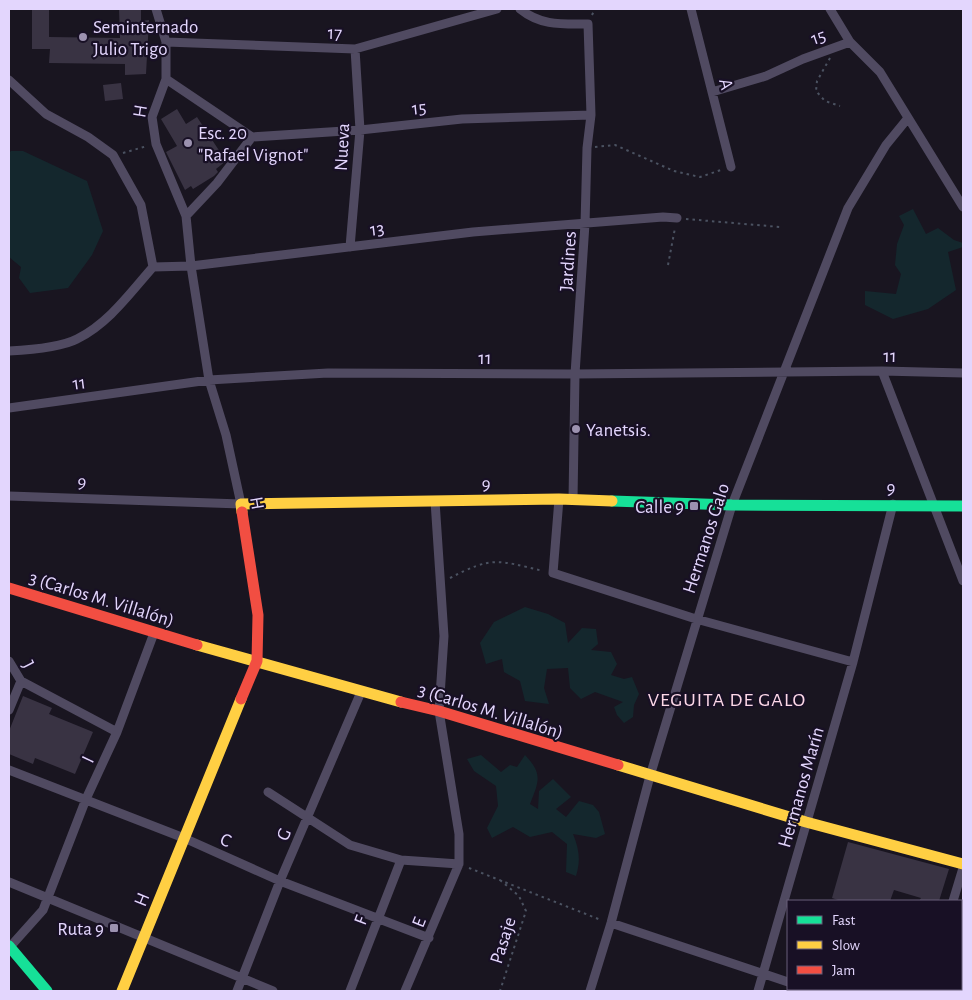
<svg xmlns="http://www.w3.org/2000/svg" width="972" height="1000" font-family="'Alegreya Sans',sans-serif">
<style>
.green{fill:#14272d}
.building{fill:#393343}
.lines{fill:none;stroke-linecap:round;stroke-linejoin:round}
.path{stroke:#4b5261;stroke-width:2;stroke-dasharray:2.5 4;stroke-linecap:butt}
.street{stroke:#504a61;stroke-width:9}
.fast{stroke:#16e098;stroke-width:11}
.slow{stroke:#ffcf43;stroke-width:11}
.jam{stroke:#f24e42;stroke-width:11}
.poi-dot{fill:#9c92b0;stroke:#181025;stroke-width:2}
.labels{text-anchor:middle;stroke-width:4.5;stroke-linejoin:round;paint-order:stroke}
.poi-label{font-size:19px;fill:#e3d6fd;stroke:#181025;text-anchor:start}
.street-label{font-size:19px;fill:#e3d6fd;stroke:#181025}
.neighbourhood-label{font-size:20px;letter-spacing:1px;fill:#fdd8e8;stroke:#181025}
</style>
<rect width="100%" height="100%" fill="#191520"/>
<path class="green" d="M11,151H23L87,181L103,231L92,255L68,288L30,293L19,278L21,267L9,257V153Z
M913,209L926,234L938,228L954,240L963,243V247L948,252L956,290L928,309L893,319L865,305V291L896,294L901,274L895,265L897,244L904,225L899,216Z
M525,607L548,614L565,623L568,643L582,628L596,629L598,644L591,650L611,652L617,664L611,675L624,679L632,677L639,694L634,705L633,717L624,723L617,715L614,707L623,702L595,692L581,699L570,688L568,668L547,669L544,688L549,704L525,701L520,681L504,672L502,659L486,664L480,643L494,622Z
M481,755L501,772L510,765L517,767L525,755C543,774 539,781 530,804L538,809L539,791L553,779L571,797L556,809L566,817L579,801L593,805L599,812L605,834L596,838L573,834C579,849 581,860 576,876L566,872L567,844L552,832L530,837L513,827L492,838L487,828L498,806L496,786L474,771L467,759Z"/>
<path class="building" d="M32,9H49V37L120,38L119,9H141V21L149,20L146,74L125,75V64L49,63L50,49H32Z
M121,83L123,99L105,101L103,85Z
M177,109L186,124L197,117L226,161L216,169L218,172L214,176L193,189L191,186L185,190L166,152L177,146L161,119Z
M23,696L52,708L49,714L93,732L75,774L35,758L33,764L9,754V731Z
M848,842L949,869L939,901H919L921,898L894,890L890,901H841L832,898Z"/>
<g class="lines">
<path class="path" d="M592,15L595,9
M830,58L817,81L816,91L825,101L840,106
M595,147L615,145L674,171L700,177L721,170
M123,153L147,146
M686,219L780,227
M668,265L675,228
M450,578C492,556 498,560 543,571
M469,868L601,920
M500,880L519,896L526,911L500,991"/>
<path class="street" d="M520,9C541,26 562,24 588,24L591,115L587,148L585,224L575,374L573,500
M691,9L731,167
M830,9L850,42L880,72L963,207
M166,42L355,49L497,9
M166,79L252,137L217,183L186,216
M9,80L46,114L88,137L113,155L141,205L153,267
M712,92L766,76L803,59L850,42
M252,137L360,130L462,119L591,115
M350,247L360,130L355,49
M9,351C28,350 60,348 77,339C109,323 130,293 153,267L191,266L473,232L663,217L677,218
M882,371L963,581
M9,408L209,380L328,373L575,374L882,371L963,373
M9,496L241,504L226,435L209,380L191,266L186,216L156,144L152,117L166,79V42L156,9
M559,499L553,573L696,619L853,662
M9,661L21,681L9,710
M21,681L117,732
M9,770L184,838L280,881L429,938
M268,792L350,845L401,860L459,864
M9,882L273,991
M953,901L963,868
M611,923L788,982
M9,948L43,910L86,799L117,732L154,633
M808,989L815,991
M237,991L280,881L361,692
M350,991L401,860
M405,991L459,864V834L439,711L444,636L435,501
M590,991L611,923L650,776L732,505L848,208L886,145L908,118
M758,991L853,662L893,504
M924,991L925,989"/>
<path class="fast" d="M612,501L732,505L963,506
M9,946L47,991"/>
<path class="slow" d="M242,512L241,504L559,499L612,501
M197,645L401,702
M618,765L806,822L963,864
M122,991L241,699"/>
<path class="jam" d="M9,588L197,645
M241,699L257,661L258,615L242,512
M401,702L439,711L618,765"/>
</g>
<g class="poi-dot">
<circle cx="83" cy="37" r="5"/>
<circle cx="188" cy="143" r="5"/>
<circle cx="576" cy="429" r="5"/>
<rect x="689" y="501" width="10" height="10" rx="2.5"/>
<rect x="109" y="923" width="10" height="10" rx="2.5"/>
</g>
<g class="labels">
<g class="poi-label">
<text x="93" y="33">Seminternado<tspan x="93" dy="22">Julio Trigo</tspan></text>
<text x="198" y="139">Esc. 20<tspan x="198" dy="22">"Rafael Vignot"</tspan></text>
<text x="586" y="436">Yanetsis.</text>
<text x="684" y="513" text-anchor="end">Calle 9</text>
<text x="104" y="935" text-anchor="end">Ruta 9</text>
</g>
<g class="street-label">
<text transform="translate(335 32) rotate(2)" y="7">17</text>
<text transform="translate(818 36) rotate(-19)" y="7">15</text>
<text transform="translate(727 84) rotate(76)" y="7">A</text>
<text transform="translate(419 107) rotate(-6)" y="7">15</text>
<text transform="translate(139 111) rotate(-81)" y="7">H</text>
<text transform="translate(341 147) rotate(-87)" y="7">Nueva</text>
<text transform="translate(377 228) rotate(-7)" y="7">13</text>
<text transform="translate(567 261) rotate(-86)" y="7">Jardines</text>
<text transform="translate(890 355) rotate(1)" y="7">11</text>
<text transform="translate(485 357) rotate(1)" y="7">11</text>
<text transform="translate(79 382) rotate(-8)" y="7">11</text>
<text transform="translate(82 481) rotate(2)" y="7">9</text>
<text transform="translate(486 483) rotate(-1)" y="7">9</text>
<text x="891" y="494">9</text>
<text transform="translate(258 503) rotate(80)" y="7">H</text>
<text transform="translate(705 538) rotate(-72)" y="7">Hermanos Galo</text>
<text transform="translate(102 598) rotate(17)" y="7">3 (Carlos M. Villalón)</text>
<text transform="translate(29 664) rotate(62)" y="7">J</text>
<text transform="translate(491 710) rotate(17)" y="7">3 (Carlos M. Villalón)</text>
<text transform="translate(87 759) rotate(-65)" y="7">I</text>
<text transform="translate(800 787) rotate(-74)" y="7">Hermanos Marín</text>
<text transform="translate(283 834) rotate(-66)" y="7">G</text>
<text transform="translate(226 839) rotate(24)" y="7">C</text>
<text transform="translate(141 899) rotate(-68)" y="7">H</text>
<text transform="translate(360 920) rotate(-69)" y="7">F</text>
<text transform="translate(418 922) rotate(-68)" y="7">E</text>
<text transform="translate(502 940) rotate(-72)" y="7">Pasaje</text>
</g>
<g class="neighbourhood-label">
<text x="727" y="706">VEGUITA DE GALO</text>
</g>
</g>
<rect width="972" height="1000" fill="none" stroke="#e3d6fd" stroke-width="20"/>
<rect x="787" y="900" width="175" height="90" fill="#181025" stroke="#695f7b"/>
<rect x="797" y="916" width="25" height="8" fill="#16e098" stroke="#695f7b"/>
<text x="832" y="925" font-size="15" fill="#e3d6fd">Fast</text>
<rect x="797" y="941" width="25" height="8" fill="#ffcf43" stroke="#695f7b"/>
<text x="832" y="950" font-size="15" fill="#e3d6fd">Slow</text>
<rect x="797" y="966" width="25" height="8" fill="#f24e42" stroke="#695f7b"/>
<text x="832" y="975" font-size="15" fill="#e3d6fd">Jam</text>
</svg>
